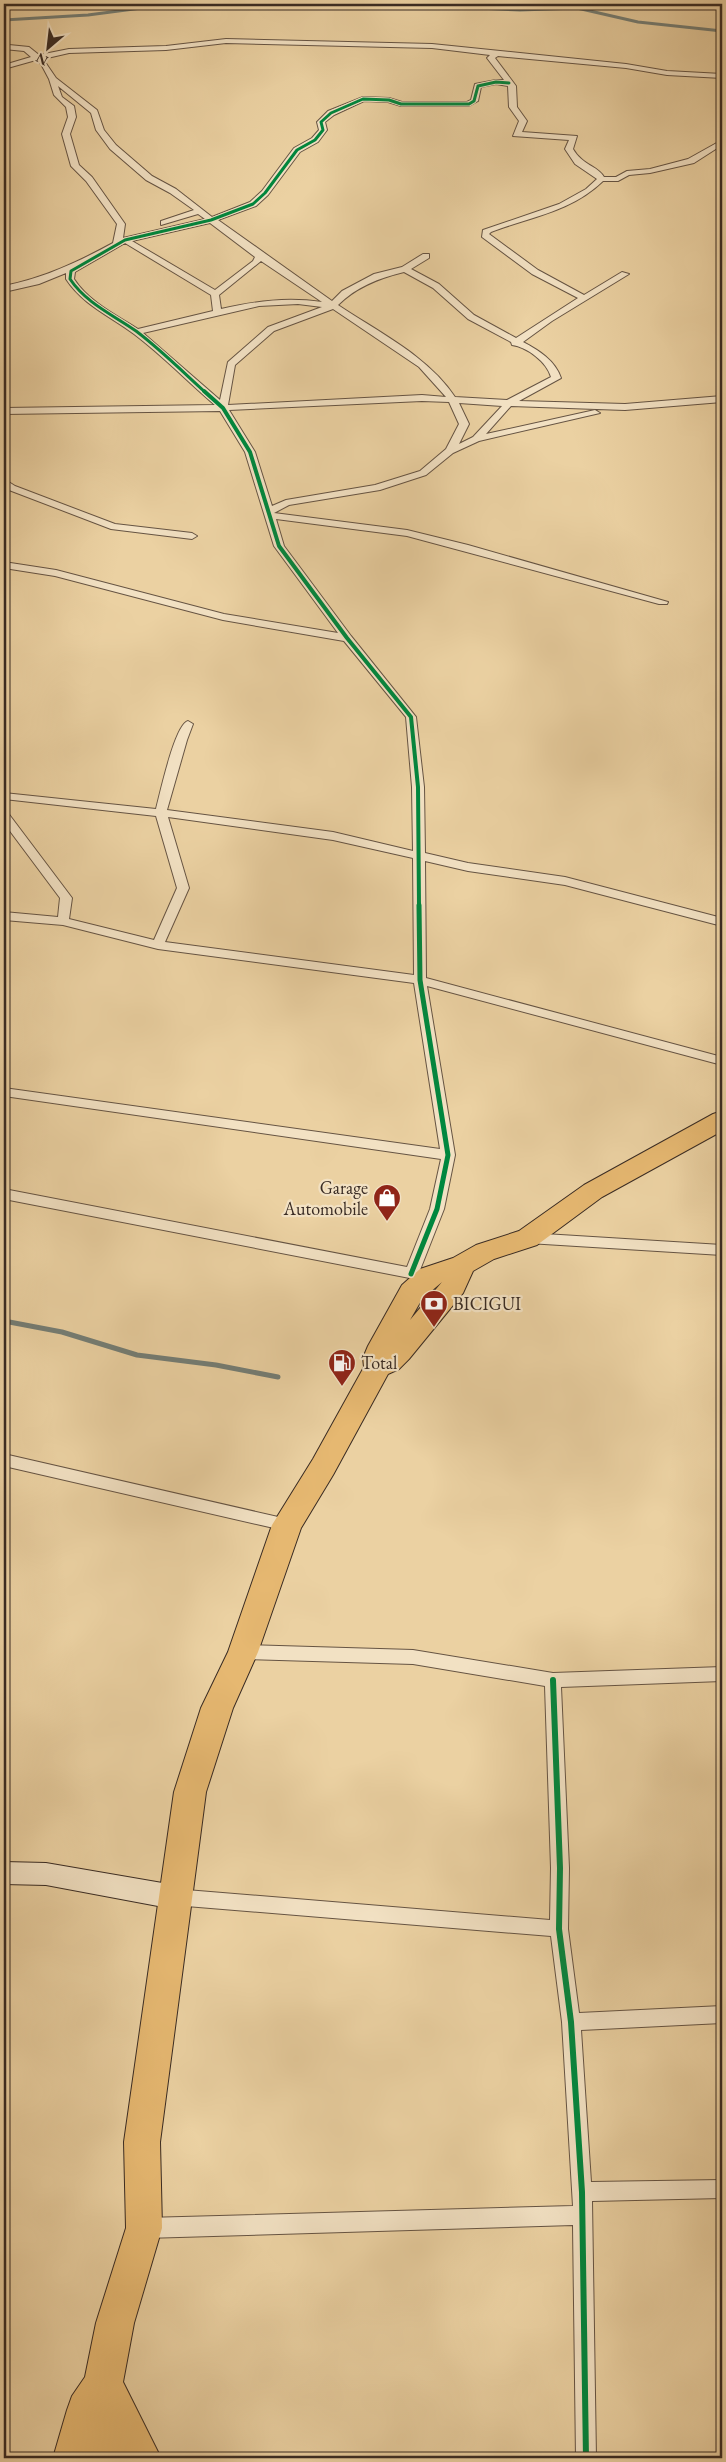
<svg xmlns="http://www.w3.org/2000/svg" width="726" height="2462" font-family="'EB Garamond',serif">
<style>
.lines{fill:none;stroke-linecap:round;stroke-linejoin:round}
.stream-far1{stroke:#747e76;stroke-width:3}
.stream{stroke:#747e76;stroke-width:5}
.street-casing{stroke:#665443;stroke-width:2}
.secondary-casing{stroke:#392b23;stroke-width:2}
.highway-casing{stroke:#392b23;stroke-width:2}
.street{fill:#f2e1c3;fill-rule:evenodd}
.secondary{fill:#f2e1c3;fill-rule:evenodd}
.highway{fill:#e6b871;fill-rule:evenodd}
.cycleway-far3-casing{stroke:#f2e1c3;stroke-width:5}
.cycleway-far2-casing{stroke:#f2e1c3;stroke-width:6}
.cycleway-far1-casing{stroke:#f2e1c3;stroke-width:8}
.cycleway-casing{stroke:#f2e1c3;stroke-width:9}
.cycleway-far3{stroke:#00873e;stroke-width:3}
.cycleway-far2{stroke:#00873e;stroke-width:4}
.cycleway-far1{stroke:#00873e;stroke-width:5}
.cycleway{stroke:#00873e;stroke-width:6}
.labels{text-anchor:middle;stroke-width:4.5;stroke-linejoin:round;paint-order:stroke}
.poi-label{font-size:18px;fill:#392b23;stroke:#f2e1c3;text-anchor:start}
</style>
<rect width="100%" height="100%" fill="#ebd1a2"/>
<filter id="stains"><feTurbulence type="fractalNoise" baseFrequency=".004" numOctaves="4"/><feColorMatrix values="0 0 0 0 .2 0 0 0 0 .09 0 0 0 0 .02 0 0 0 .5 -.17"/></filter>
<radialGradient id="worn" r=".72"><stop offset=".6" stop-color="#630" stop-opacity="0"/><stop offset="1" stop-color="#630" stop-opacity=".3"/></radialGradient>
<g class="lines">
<path class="stream-far1" d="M393,4L520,10L577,8L638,22L722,31
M4,20L88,15L172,4"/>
<path class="stream" d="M4,1321L62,1332L137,1355L216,1365L278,1377"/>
<defs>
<path id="street" d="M226,39L432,44L626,64L667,71L722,74V78L667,75L626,68L498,56L495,58L516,86L517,107L527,121L522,132L577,136L573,149C582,165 598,166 604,177H616L627,171L650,169L688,159L722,140V145L694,163L650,173L629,175L618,181H603C571,212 530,217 491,232L489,234L538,270L584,295L622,272L629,274L552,321L523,342C538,350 555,360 561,378L519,401L625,404L722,396V402L625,410L511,406L486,434L595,410L600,413L479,441L453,453L426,475L380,490L289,505L274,513L407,530L468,545L668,602L667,604H659L407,536L276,519L284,546L351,636L416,717L424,787L425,853L468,863L565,877L722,918V926L565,885L468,871L425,861L426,978L722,1057V1065L427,986L455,1155L444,1209L420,1270L425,1271L427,1275L420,1280L4,1199V1189L407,1267L430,1209L441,1159L4,1096V1088L440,1149L414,983L158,949L63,925L4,920V912L58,917L60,898L4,823V812L8,813L72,898L69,919L154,940L177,888L156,816L4,799V793L156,809C160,794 175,724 188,721L193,724L187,740L167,810L333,832L413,851L412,787L406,717L344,641L223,620L55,576L4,568V562L56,570L224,614L338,633L274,546L245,452L220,411L4,414V408L215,405C188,382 162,355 134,334C110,316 83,305 66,279V273L39,284L4,292V286C44,278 78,262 113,243L117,224L86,181L71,166L62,134L68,117L66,107L54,95L49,79L41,64L36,60L4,69V65L31,57L24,51L4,49V40L9,45L29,47L39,55L69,49L166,46ZM226,43L432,48L490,55L487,58L504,80H496L475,84L471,100L467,102H402L389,98L363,97L328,111L317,122L319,130L312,138L294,148L262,191L250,202L212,217L176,189L152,176L116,145L104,130L97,110L56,78L43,59L69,53L166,50ZM496,84L508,86L509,107L519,121L513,136L569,140L565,149L575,164L597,179L586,189L559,204L483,230L482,237L532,274L578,298L516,338L474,315L439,284L411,269L429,258V254H423L402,267L374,274L342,291L332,301L218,220L256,206L268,195L300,152L318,142L327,130L325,122L334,115L364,101L388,102L401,106H469L478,101L481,87ZM58,86L91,113L96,130L110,149L146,180L170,193L194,210L161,221V225L198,214L205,219L123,238L125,224L92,177L79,165L70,134L76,117L74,106L62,97ZM210,223L255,257L253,261L215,290L132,241ZM125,243L211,295L213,311L138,329C116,315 89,302 74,279L75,272ZM261,261L322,302C287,297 256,301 221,309L219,295ZM404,272L433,288L468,319L511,342L512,345C527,347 547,362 551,377L507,400L455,397C428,356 378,332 338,305C356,287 379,278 404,272ZM298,304L322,307L268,327L228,362L220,400L143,333L259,306ZM333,309L419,367L446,397L422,395L228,405L235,365L274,331ZM422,401L449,402L459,424L446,449L420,471L375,485L286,500L272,506L255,452L229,410ZM459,403L502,406L473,437L459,444L469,424ZM168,817L333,840L413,858L414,975L165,942L189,888Z
M4,479L15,486L115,524L192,533L197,536L192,539L111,529L9,490L4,486Z
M528,1233L722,1245V1255L528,1243L521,1238Z
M4,1454L287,1519L292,1521L295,1525L292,1529L287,1531L4,1466Z
M243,1645L413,1650L553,1673L722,1667V1681L561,1687L569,1868L568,1929L579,2013L722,2006V2023L581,2030L591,2182L722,2180V2198L592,2201L596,2458H576L573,2225L145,2238L138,2235L135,2228L138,2221L145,2218L573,2206L562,2022L551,1936L174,1905L168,1903L165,1897L168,1891L174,1889L550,1920L551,1868L545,1686L413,1664L243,1659L237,1657L235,1652L237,1647Z"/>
<path id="secondary" d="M4,1862L46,1863L174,1885L183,1889L187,1897L183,1905L174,1909L46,1885L4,1884Z"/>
<path id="highway" d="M722,1111V1131L602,1197L537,1245L494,1259L473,1271L463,1293L409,1359L399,1369L388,1374L333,1475L301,1528L258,1652L233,1708L206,1792L160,2142L162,2228L134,2323L123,2382L161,2458H53L67,2410L72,2396L85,2377L96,2323L126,2228L124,2142L174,1792L201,1708L228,1652L272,1525L313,1459L364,1367L363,1358L368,1346L402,1285L420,1269L453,1258L476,1245L519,1231L584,1185L713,1114ZM442,1282L410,1320L422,1299Z"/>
</defs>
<use href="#street" class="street-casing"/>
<use href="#secondary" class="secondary-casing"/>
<use href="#highway" class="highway-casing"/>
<use href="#street" class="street"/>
<use href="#secondary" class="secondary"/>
<use href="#highway" class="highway"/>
<defs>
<path id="cycleway-far3" d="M205,392C183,372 160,349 136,331C113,315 86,303 70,279L71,271L125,240L211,220L253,204L265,193L297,150L315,140L323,130L321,122L331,113L363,99L389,100L401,104H469L474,101L478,86L496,82L509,83"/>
<path id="cycleway-far2" d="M204,391L223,408L250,452L279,546L347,638L411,717L418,787L419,906"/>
<path id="cycleway-far1" d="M411,1274L437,1209L448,1155L420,980L419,905"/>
<path id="cycleway" d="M553,1680L560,1868L559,1929L571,2022L582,2192L586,2458"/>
</defs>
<use href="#cycleway-far3" class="cycleway-far3-casing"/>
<use href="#cycleway-far2" class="cycleway-far2-casing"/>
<use href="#cycleway-far1" class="cycleway-far1-casing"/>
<use href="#cycleway" class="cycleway-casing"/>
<use href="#cycleway-far3" class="cycleway-far3"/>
<use href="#cycleway-far2" class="cycleway-far2"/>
<use href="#cycleway-far1" class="cycleway-far1"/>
<use href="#cycleway" class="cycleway"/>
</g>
<defs>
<symbol id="shop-pin" viewBox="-11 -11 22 30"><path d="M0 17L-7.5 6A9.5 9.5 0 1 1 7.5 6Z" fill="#8f2418" stroke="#f2e1c3"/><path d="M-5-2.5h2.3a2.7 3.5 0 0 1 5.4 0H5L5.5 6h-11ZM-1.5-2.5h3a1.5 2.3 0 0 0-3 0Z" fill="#fff"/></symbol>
<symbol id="bank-pin" viewBox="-11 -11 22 30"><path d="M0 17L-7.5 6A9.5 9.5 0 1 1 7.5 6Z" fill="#8f2418" stroke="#f2e1c3"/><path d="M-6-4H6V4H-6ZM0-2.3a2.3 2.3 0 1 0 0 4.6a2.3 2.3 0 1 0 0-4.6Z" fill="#fff"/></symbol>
<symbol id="fuel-pin" viewBox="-11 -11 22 30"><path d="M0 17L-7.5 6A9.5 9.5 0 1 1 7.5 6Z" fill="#8f2418" stroke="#f2e1c3"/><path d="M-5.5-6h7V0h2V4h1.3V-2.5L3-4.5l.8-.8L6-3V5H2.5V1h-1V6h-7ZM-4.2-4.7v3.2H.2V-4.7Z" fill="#fff"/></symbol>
</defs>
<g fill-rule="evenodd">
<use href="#shop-pin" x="371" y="1182" width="32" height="43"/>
<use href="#bank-pin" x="418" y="1288" width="32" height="43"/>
<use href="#fuel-pin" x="326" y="1347" width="32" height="43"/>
</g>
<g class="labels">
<g class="poi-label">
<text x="368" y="1194" text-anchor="end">Garage<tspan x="368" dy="21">Automobile</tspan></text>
<text x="453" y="1310">BICIGUI</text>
<text x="361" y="1369">Total</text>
</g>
</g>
<rect width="726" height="2462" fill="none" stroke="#ebd1a2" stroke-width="20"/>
<rect x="5" y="5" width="716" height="2452" fill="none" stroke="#392b23" stroke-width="2.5"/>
<rect x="10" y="10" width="706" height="2442" fill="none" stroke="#392b23"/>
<g transform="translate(48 48) rotate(208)" stroke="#f2e1c3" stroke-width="4" paint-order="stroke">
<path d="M0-4L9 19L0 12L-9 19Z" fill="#392b23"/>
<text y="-8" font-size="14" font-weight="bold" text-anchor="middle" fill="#392b23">N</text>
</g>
<rect width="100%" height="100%" filter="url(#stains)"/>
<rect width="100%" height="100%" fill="url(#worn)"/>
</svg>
